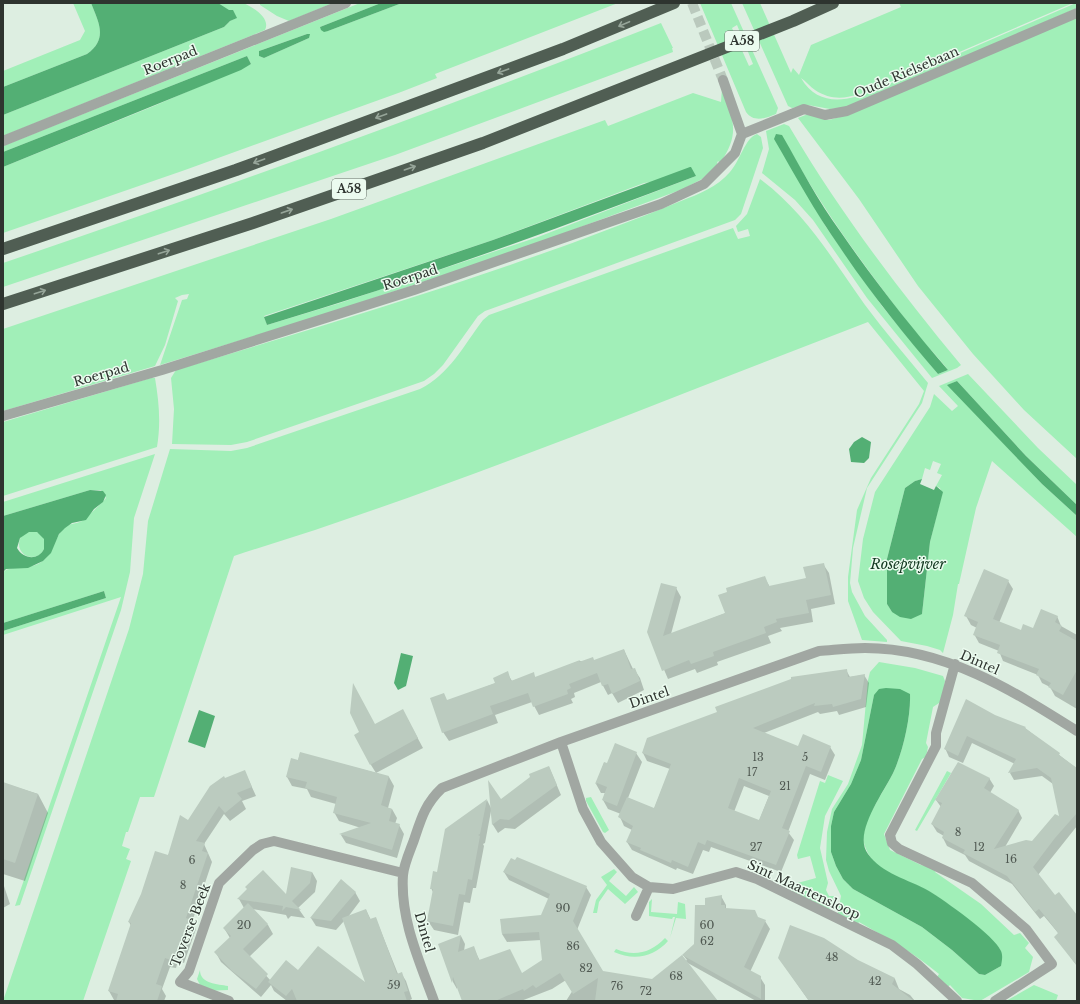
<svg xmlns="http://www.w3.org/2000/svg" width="1080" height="1004" font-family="'Libre Baskerville',serif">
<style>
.green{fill:#a1efb8;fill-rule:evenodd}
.water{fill:#53af74;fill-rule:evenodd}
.shadow{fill:#0003;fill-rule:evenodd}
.building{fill:#bbcbbf;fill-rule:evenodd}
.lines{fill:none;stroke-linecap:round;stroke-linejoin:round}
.minor-tunnel{stroke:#bac9bd;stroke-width:10;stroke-dasharray:10 5;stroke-linecap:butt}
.minor{stroke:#a1a7a2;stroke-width:10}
.highway{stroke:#505e53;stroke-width:12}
.oneway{stroke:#96a599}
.labels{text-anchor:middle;stroke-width:3;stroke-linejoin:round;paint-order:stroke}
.number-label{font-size:11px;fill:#515a53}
.shield{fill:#ebfbef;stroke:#677069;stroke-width:1}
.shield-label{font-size:12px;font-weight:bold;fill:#2e342f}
.street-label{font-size:13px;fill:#2e342f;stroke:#ebfbef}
.water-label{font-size:14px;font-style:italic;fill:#123920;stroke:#ebfbef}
</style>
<rect width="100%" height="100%" fill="#ddeee1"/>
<path class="green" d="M73,3H91C99,23 108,39 87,54L3,87V71L80,40L85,31Z
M218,3C225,3 237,1 243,3C253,7 271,18 265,30L3,136V115L224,27L230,21L236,18Z
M260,3H333L289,21L277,16L260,5Z
M360,3H381L320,27L328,31L402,3H618L435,74L437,78L401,92L185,170L3,233V167L154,106L251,64L247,56L3,152V146ZM307,34L309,38L264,58L259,56V51Z
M700,3H731L778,108L776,114C766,118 754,123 746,112ZM737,25L753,64L749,66L732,28Z
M742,3H760L791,73L793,68L799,75L811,45L901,7L899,3H1073L876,88C855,96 836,104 815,90C810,87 806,81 801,78C818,108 849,101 875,90L1076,3L1077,8L849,107L830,109L808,105L792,108L788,106Z
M1077,17V459L1024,410L973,354L918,286L859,199L798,118L808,114L829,120L843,116Z
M661,23L673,48H672L673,52L395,155L3,287V263C224,188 444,108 661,23Z
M722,88C733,119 741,133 720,163L718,161L717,163L718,165L702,179L683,189L505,255L313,318L160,365L182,300L187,299L189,294L182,295L175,298L178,301L165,345L155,366L3,411V329L331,219L605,120L608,126L693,93L721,102ZM696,176L538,237L340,303L267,325L264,316L493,240L644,183Z
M784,124L789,126C839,211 898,289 961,365L957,368L932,378L867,298L813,220L795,200L762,173L769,149L766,131ZM790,150C825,213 868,271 912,328C923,343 937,355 948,370L938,374L882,306L826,227L814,206Z
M757,134L761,137L763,148L741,214L735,220L485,311L478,316L443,365L434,374L424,381L247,442L231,445L172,444L174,409L171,378L176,370C346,319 517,268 681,201C699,194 717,187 730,172C740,161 745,138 757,134Z
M760,179C805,212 833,260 865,305C885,332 907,357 928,383L922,403L867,488L853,548L850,583L852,592L865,616L887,640V642L862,640L848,601V577L857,510L871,478L919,404L924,391L868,322C685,392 502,467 315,530C288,539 261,547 234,556L154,797H140L128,832H126L122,846L130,849L126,859L131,861L83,1001H3L129,629L143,574L148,521L170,449L231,451L247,448L420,389C449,375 464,345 483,320L489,315L733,228L738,239L750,236L748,229L738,232L736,226L747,214Z
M968,374L1038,448L1077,485V505L1026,456L957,381L948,385L1042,484L1077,516V537L992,461L976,508L959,584H958L953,615L943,653L940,650L927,646L901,641L873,612L864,598L858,581L863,539L875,492L930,407L934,394L952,411L958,406L939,386ZM933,461L941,464L937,473L942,475L936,486L940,488L942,494L930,542L922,614L892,612L887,604V559L905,488L915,481L922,479L925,468L930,470Z
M151,378H155C159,402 161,423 157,447L3,496V422Z
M155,454L134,518L130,572L121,610L20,905L15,906L121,597L3,635V631L106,598L104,591L3,623V572C12,565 28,569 38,564C55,555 53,538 65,527C70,523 76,524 82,521C85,519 104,501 106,498L101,490H90L3,516V502Z
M19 544a13 13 0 1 1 26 0a13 13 0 1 1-26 0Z
M879,662L915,668L943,676L945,681L942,701L933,707L926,743L928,747L926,757L922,759L884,834L890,850L921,865L937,868L935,872L981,904L1014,935L1020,933L1029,943L1025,948L1033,957L1029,972L980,1001L962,998L950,985L948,987L937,977L939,974C914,953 887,938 859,922L858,924L837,917L841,896L829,871L826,860L827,832L832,809L848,784L862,745L868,680L870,672ZM910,694C911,716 903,751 894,771C887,787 863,820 863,837C864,849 870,858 878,866C889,876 915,883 930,892C956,908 978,928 1000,949L1001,966L985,975L979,974L952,950L922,927L853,889L843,879L836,866L831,852V826L834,812L851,784L861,760L874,695Z
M947,771L951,773L917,831L915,830Z
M828,775L843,781L825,816L820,848L828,883L826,890L829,896H834L836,898L828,911L791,891L790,885L816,878L810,856L798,859L797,855L820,781L825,783Z
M591,797L609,830L605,833L603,832L586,801V798Z
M614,869L617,872L609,881L626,896L634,887L638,892L625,904L608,889L599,902L597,913H593L596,900L607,885L601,877Z
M652,899L651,912L677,914L678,902L685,904L686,919L676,918L670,938L675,917H673L672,919L649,916V902Z
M665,938L668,941C654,957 634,961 614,952L616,949C634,957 651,953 665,938Z
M200,970C200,984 218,984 228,986V990L203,991L197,979Z
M1034,985L1058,995L1056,1001H1006Z"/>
<path class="water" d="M91,3H218L229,10H233L237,18L230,21L224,27L3,115V87L87,54C108,39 99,23 91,3Z
M381,3H402L328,31L324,32L321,30L320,27Z
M307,34H310L309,38L264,58L259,56V51L262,50Z
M247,56L251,64L241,70L3,167V152Z
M776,134L782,135C801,168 818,201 840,231C873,279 910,326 948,370L938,374C903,333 869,291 839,246C815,212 795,175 774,139Z
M690,167H691L696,176C554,230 412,282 267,325L264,317L493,240Z
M957,381L1026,456L1077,505V516L1042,484L947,385Z
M862,437L871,442L869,458L864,463L851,462L849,449L854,442Z
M922,479L920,484L934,490L936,486L943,492L930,542L922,614L911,619L900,617L892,612L887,604V559L905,488L915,481Z
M90,490L103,491L106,495L103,502L94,509L86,520L72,523L65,528L59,534L51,553L43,561L28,568L6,569L3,572V516ZM29,532H37L44,539V549C38,561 23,559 17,548L20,538Z
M104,591L106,598L3,631V623Z
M401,653L413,656L406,686L398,690L394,683Z
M886,688L900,689L910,694C911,716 903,751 894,771C885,791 852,833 868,854C882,874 908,879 929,891C944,900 995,936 1001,951C1003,956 1002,960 1001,966L985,975L979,974L952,950L922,927L853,889L843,879L836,866L831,852V826L834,812L851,784L861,760L874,695L879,689Z
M199,710L215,716L205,748L188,742Z"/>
<path class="shadow" d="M823,564L829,573L835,604L811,609L813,622L780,628L782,631L768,636L771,643L717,662L718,665L697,673L695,669L668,679L648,632L676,588L681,597L671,634L726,613L764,577L770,587L807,579Z
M1008,581L1013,589L999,623L1021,631L1034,629L1057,616L1061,626L1077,635V709L1055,696L1050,687L1042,683L1038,675L1003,661L999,651L979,643L974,634L977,628L971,625L966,616Z
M624,650L633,669H634L640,678L644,690L618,703L612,693L608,695L601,682L574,693L575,697L571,699L573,703L539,715L532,702L495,715L498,723L449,741L443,732L448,701L496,683L507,673L512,681L533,674L536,678L579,661L594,662Z
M846,670L850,677L864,675L869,683L866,707L839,715L837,711L820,714L818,712L764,733L798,747H830L835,755L825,780L810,774L788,832L794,840L781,872L711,847L709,852L703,850L693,874L677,868L676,870L632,850L627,842L632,830L624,826L620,817L621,814L608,809L603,800L605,793H601L596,784L604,763L607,764L636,753L642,762L628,798L654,809L670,769L647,761L643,753ZM744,786L769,796L759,821L734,812Z
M995,716L1025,728L1077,769V826L1038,875L1054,896L1077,917V966L1056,937L1059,934L1044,916L1040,919L1012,884L969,861L965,855L947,846L943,838L944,836L937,832L932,824L941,807L936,800L989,778L994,786L990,793L1018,810L1022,818L1005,847L1033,842L1061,818L1053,784L1042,776L1014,780L1010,773L1015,764L972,743L963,763L949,757L945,748Z
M408,720L423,748L376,773L389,777L394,786L388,808L392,809L397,818L395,824L399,825L404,834L397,858L346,843L341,835L361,828L339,821L334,812L336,804L311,797L307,789L292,786L287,777L298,761L300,753L376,773L371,765L375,725Z
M549,767L561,795L515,829L505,828L498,833L493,825L491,811L485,843L483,844L484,846L476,888H473L470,903L464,902L458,935L434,930L428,921L434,894L431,888L438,874L487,800L491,808Z
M245,772L256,796L242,801L246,809L230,821L224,814L204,844L212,862L192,922L196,929L184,963L178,961L176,968L170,967L162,989L166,996L164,1001L114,1000L109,991L131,926L129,922L188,821L225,779Z
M3,783L38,794L48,813L25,881L3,874Z
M312,872L317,881L315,892L298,908L305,918L291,916L288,919L286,915L252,909L268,925L273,934L249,957L271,981L298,971L367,985L344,921L336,930L316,926L311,918L355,892L360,901L348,917L366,910L371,920L376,919L398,974L401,973L406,981L412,999L408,1001H287L274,991L271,985L261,997L221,962L216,953L230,938L224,928L244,908L239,899L286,896Z
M504,872L586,887L591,895L577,930L603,972L635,1001H566L588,966L552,989L521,1001H463L457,986V989L453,982L439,945L461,936L465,944L464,951L473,947L480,961L522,974L543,961L541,940L507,942L502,934L501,920L542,916L549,899L509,880Z
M3,883L10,904L3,908Z
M721,896L726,905V909L765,921L770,929L750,972L760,977L765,985V1001H756L686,962L717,1001H643L652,980L687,960L683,955L695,945L706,906Z
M779,958L858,961L895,979L899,989L910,995L915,1001H809Z"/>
<path class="building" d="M824,563L831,595L806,600L809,613L776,619L777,622L764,627L766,633L713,652L714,656L691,664L689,660L662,671L647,632L661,583L677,587L663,636L725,613L718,595L727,592L726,588L765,576L769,586L806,578L803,567Z
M984,569L1009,580L993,619L1021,630L1023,624L1033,628L1041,609L1058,616L1055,622L1062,626L1059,631L1077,641V670L1063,695L1048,687L1051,683L1036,675L1039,669L997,653L1000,645L973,635L978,622L964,616Z
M624,649L631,669L635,668L640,681L612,694L608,684L602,686L597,673L569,684L571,688L567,690L568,694L533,707L528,693L490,706L493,714L442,733L430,698L444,693L447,700L495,683L493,678L508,671L511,681L534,672L535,677L580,660L579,662L593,657L594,660Z
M847,669L848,677L865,674L861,699L833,707L832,704L814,706L815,703L753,728L798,746L803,734L831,746L821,772L806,766L782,828L790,831L776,865L707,840L705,845L698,842L688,867L672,860L671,863L640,850L641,848L626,842L633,826L618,817L627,797L654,808L671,764L642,753L647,738L717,712L715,707L791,679V677ZM739,778L771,791L759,820L728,808Z
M353,683L375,724L403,709L418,738L370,765L354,735L359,732L350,713Z
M966,699L995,715L1026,727L1025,728L1060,753L1059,755L1077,768V813L1055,838L1033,867L1055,895L1059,892L1077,915V966L1054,937L1058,933L1049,921L1039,909L1035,912L1007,876L963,853L965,850L942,838L944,832L931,824L942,803L935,800L958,762L990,778L984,788L1019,810L994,849L1026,840L1032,841L1055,814L1059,816L1051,778L1037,768L1008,773L1016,759L967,736L958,756L944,749Z
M615,743L637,752L617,806L602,800L607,787L597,783L595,784L604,762L607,763Z
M300,752L389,776L381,805L392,809L389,821L400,824L392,850L339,834L371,823L333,813L337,797L305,788L307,782L286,777L291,758L298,760Z
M549,766L557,785L509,820L500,819L492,825L488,780L501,799L530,777L529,774Z
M245,770L252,787L237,793L242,799L225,813L219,806L196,841L205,843L202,851L208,853L186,918L191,920L179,955L173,953L171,960L165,958L156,984L162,986L157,1001H116L118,994L108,991L131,923L128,922L141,894L155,851L168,855L180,815L188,820L210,786L224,776L225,778Z
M3,782L38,794L15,863L3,859Z
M487,799L480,834L478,835L480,836L472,880L468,879L465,895L459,894L453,926L427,921L433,889H430L433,871L437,872L445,829Z
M517,857L587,886L573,921L603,971L652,979L682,955L718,1001H595L598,978L573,994L560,973L536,988L533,985L524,991L523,989L495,1001H462L453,977L452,983L438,944L461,935L458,952L474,946L479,960L510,949L522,973L542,960L539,932L502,934L500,919L541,915L550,894L503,872L511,858L515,860Z
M291,867L312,872L310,883L292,901L301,910L286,907L282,911L283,906L237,899L247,889L245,887L263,870L286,894Z
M341,879L356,892L331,921L310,918Z
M722,895L721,905H725V908L755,910L758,917L766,920L744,967L761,976V999L682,955L694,944L695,905H705V898Z
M248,903L268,924L243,949L268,974L256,989L232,971L214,952L231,936L223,928Z
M366,909L370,919L376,917L397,974L402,972L408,991L404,992L407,1001H297L292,989L286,996L268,982L286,960L298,970L318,946L365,982L342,918Z
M790,925L824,938L858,960L895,978L892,984L914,1001H809L778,958Z"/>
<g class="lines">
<path class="minor-tunnel" d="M692,3L723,80"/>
<path class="minor" d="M742,134L804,109L825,115L847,111L1077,13
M3,141L346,3
M3,416L162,370L414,290L661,204L704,184L735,153L742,134L723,80
M955,664L936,733V746L890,835L892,843L899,849L972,883L1026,929L1052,964L995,1001
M561,742L583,809L601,842L632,877L649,887L673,889L736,872L757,879L892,945L917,964L957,1001
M636,916L649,887
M229,1001L180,982L189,971L219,883L253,850L262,844L274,841L403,873
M434,1001C419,960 400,919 403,875C404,864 410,851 414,840C421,819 425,804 442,788L561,742L819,651C834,650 850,648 865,648C945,648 1012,690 1077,731"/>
<path class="highway" d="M3,249L236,170L563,49L674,3
M3,304L253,223L483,143L793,21L833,3"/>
</g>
<defs><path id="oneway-shaft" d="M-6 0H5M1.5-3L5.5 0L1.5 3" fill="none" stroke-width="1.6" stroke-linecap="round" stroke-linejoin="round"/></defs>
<g class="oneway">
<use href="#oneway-shaft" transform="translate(624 24) rotate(157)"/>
<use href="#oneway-shaft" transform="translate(503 71) rotate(160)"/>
<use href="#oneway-shaft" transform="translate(381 116) rotate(160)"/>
<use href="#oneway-shaft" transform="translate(259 161) rotate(160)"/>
<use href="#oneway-shaft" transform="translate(410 168) rotate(-19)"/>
<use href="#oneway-shaft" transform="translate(287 211) rotate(-19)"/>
<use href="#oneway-shaft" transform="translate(164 252) rotate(-18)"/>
<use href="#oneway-shaft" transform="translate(40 292) rotate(-18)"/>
</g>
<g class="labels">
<g class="number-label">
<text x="758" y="761">13</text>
<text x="805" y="761">5</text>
<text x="752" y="776">17</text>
<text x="785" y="790">21</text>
<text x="958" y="836">8</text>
<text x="756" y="851">27</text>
<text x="979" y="851">12</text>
<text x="1011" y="863">16</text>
<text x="192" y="864">6</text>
<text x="183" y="889">8</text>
<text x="563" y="912">90</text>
<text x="244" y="929">20</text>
<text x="707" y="929">60</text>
<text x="707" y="945">62</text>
<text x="573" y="950">86</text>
<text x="832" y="961">48</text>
<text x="586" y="972">82</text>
<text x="676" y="980">68</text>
<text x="875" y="985">42</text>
<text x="394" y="989">59</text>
<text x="617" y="990">76</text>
<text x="646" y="995">72</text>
</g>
<g class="shield">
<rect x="725" y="31" width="34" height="20" rx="3"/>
<rect x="332" y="179" width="34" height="20" rx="3"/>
</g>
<g class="shield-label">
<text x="742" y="45">A58</text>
<text x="349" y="193">A58</text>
</g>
<g class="street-label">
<text transform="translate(170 60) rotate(-22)" y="5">Roerpad</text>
<text transform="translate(906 72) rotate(-23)" y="5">Oude Rielsebaan</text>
<text transform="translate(410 277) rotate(-18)" y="5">Roerpad</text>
<text transform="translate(101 374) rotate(-16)" y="5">Roerpad</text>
<text transform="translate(980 662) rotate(24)" y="5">Dintel</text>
<text transform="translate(649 697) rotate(-19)" y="5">Dintel</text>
<text transform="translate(804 889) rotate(25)" y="5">Sint Maartensloop</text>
<text transform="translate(190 925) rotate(-69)" y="5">Toverse Beek</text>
<text transform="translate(425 932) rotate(74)" y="5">Dintel</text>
</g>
<g class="water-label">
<text x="908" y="569">Rosepvijver</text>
</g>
</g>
<rect width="1080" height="1004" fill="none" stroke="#2e342f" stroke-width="8"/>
</svg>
